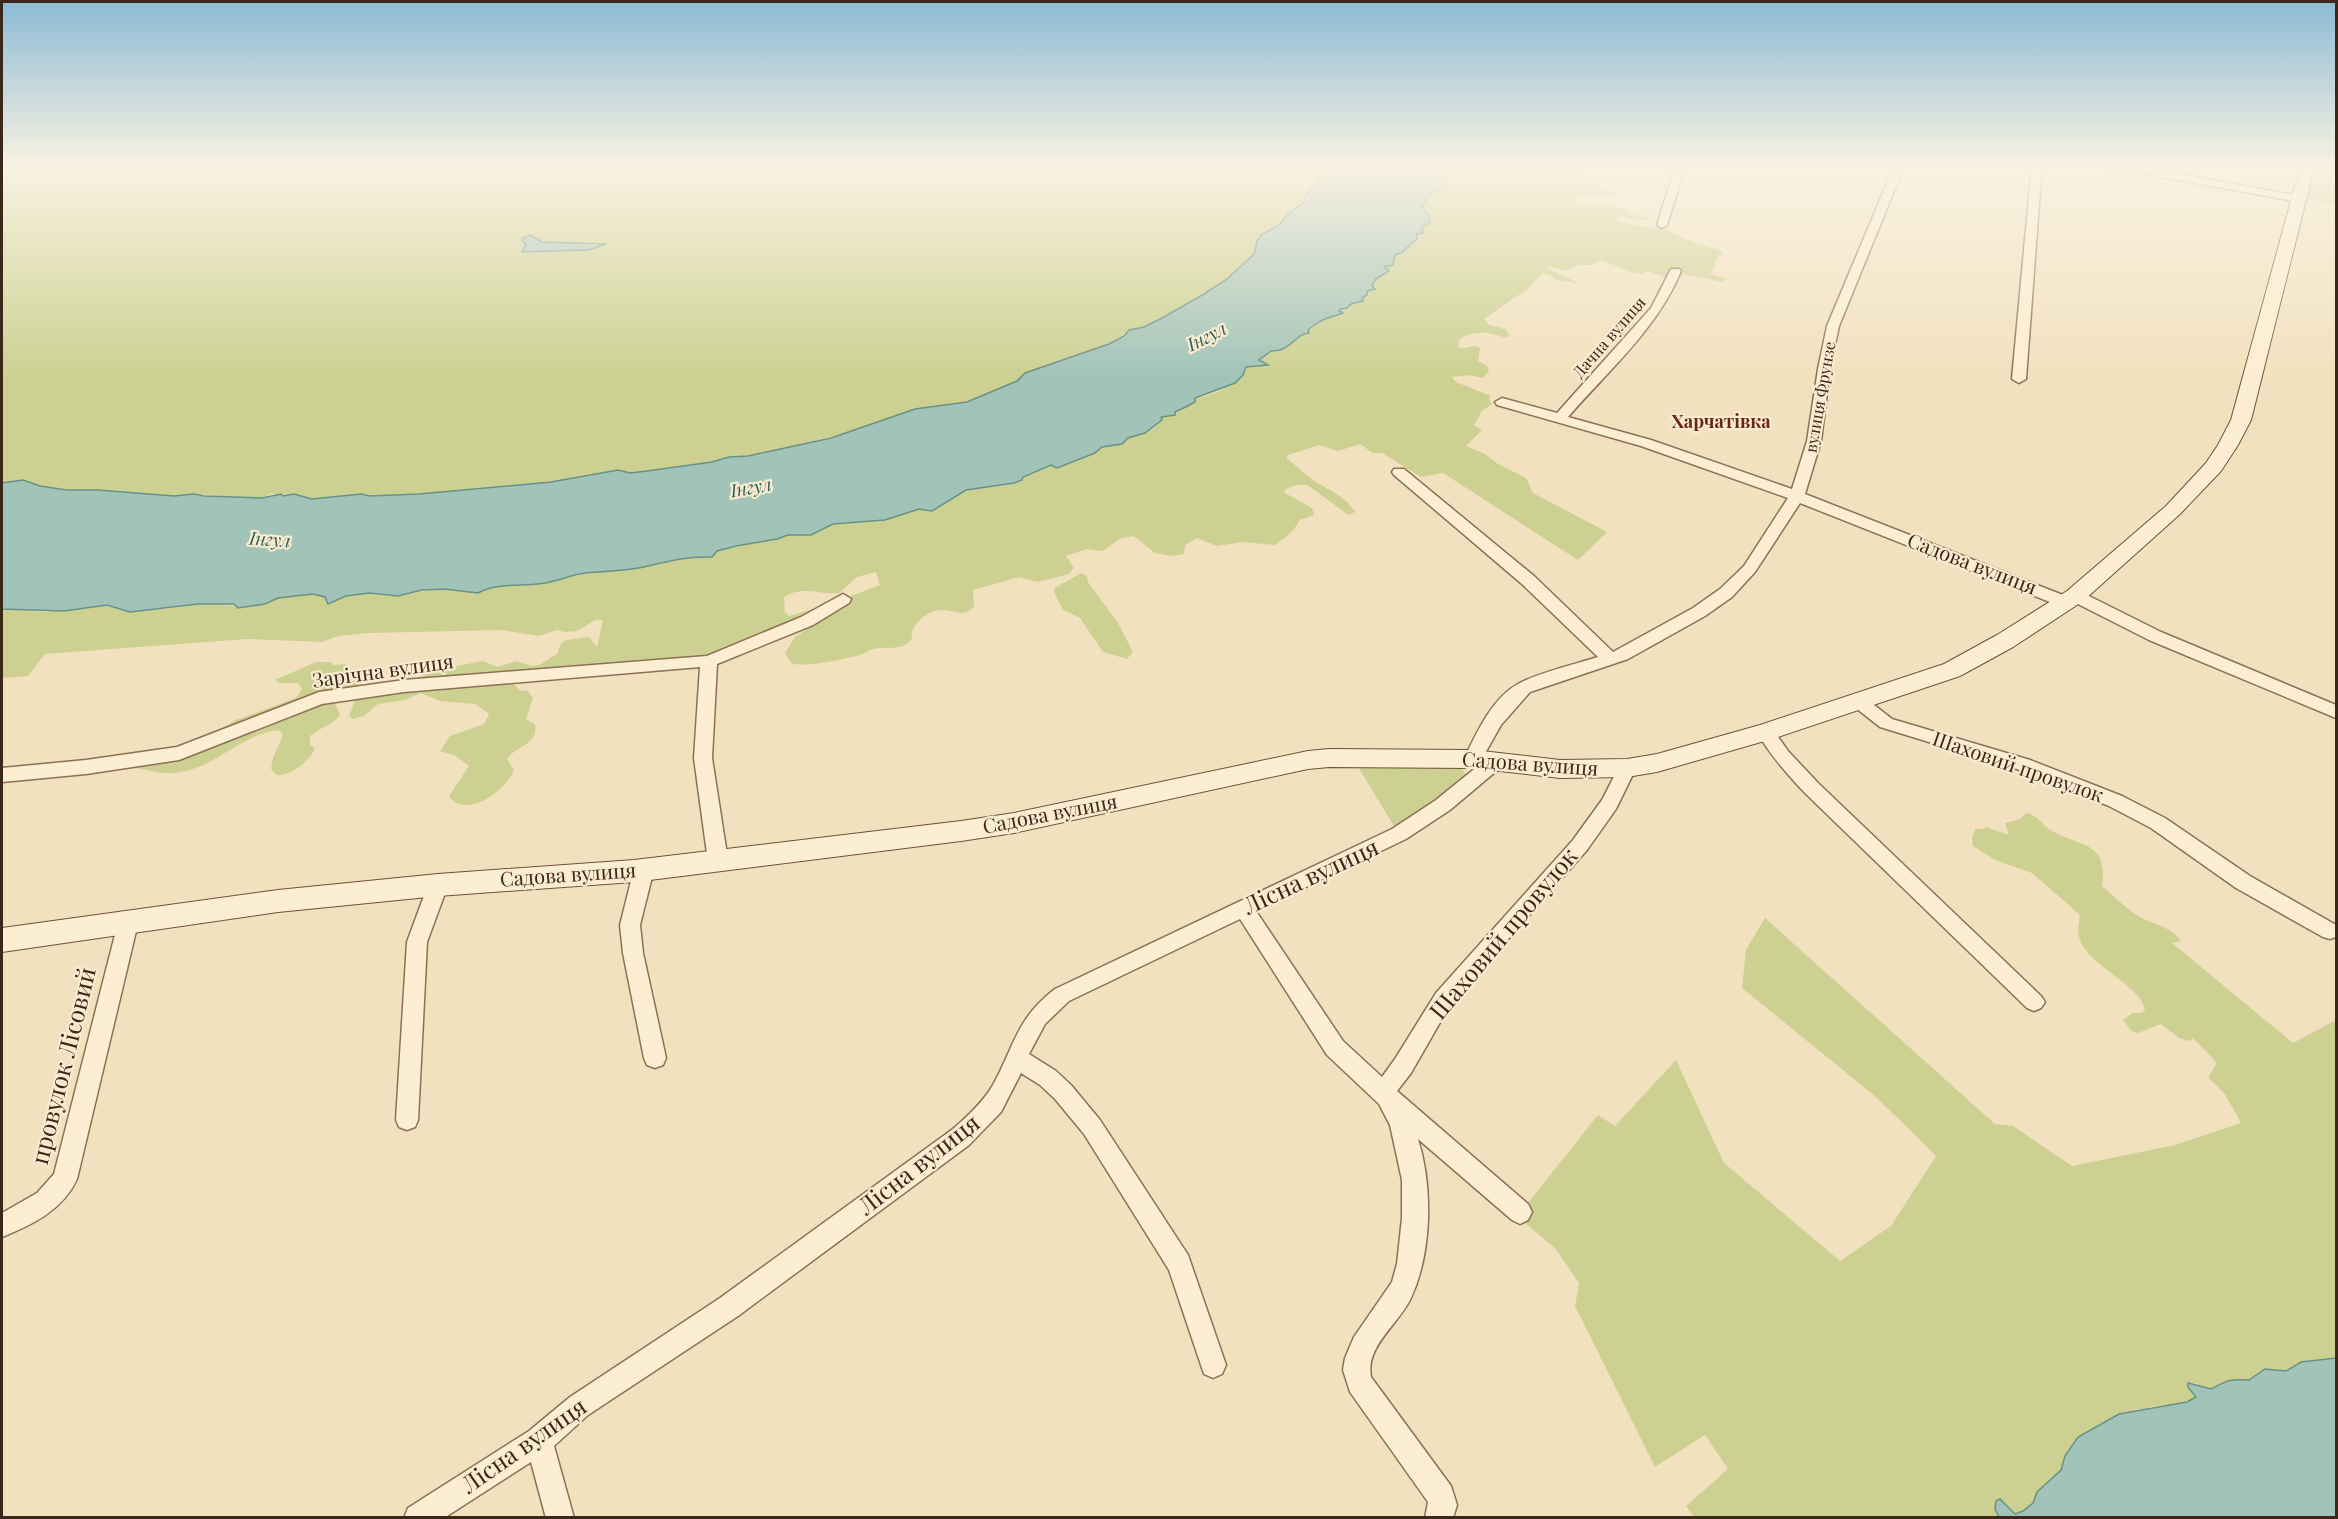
<svg xmlns="http://www.w3.org/2000/svg" width="2338" height="1519" font-family="'Playfair Display',serif">
<style>
.green{fill:#ccd191;fill-rule:evenodd}
.water{fill:#a2c3b8;stroke:#689286;stroke-width:1.5}
.lines{fill:none;stroke-linecap:round;stroke-linejoin:round}
.street-casing{stroke:#8d7055;stroke-width:3}
.secondary-casing{stroke:#6e5138;stroke-width:2}
.street{fill:#fceed2;fill-rule:evenodd}
.secondary{fill:#fceed2;fill-rule:evenodd}
.labels{text-anchor:middle;stroke-width:4.5;stroke-linejoin:round;paint-order:stroke}
.far-street-label{font-size:16px;fill:#3a291b;stroke:#f9ebcf}
.far-water-label{font-size:18px;font-style:italic;fill:#295c57;stroke:#f9ebcf}
.far-neighbourhood-label{font-size:18px;font-weight:bold;fill:#6b2516;stroke:#f9ebcf}
.street-label{font-size:20px;fill:#3a291b;stroke:#f9ebcf}
.near-street-label{font-size:24px;fill:#3a291b;stroke:#f9ebcf}
</style>
<rect width="100%" height="100%" fill="#f2e1be"/>
<path class="green" d="M2,164H1331V165L1322,174H1318L1319,179C1303,200 1287,224 1261,235L1254,254L1243,265L1227,279L1187,305L1144,327L1133,328L1109,344L1025,373L1018,381L967,402L915,409L860,429L802,444L748,456L729,457L712,462L647,471L630,473L618,470L551,482L419,494L370,496L361,494L312,499L299,495L271,494L262,498H239L194,494L174,496L97,490L83,491L40,486L23,480L2,483ZM534,236L542,242L605,243C595,255 538,251 522,252L526,244L522,241Z
M1566,164L1585,172L1582,181L1588,177H1597L1601,181L1597,188L1615,192L1614,198L1591,195L1577,197L1575,203L1583,206L1599,204L1626,209L1632,214L1654,219L1633,220L1620,216L1615,219L1628,224L1668,229L1670,232L1698,244L1720,250L1724,254L1718,256L1711,274L1726,279L1723,282L1682,274L1677,281L1647,271L1644,274C1630,274 1615,264 1601,260L1593,265H1580L1566,271L1549,266L1548,269L1579,283L1555,280L1552,276L1542,273L1529,288L1484,319L1489,325L1506,329L1509,336L1504,338C1492,331 1468,330 1459,341L1458,347C1467,350 1472,343 1480,348L1478,361L1487,366L1489,371L1483,378L1469,375L1452,377L1456,382L1491,396L1489,399L1492,404L1482,411L1474,425L1482,430L1466,446L1485,454L1498,464L1526,478L1533,493L1607,532L1578,560L1443,473L1421,477L1382,453H1373L1360,444L1338,451L1319,445L1288,455L1286,458C1295,464 1301,471 1309,477C1322,488 1345,494 1355,512L1348,515L1343,511L1309,486C1299,483 1293,486 1284,490L1285,493L1312,508L1314,515L1300,520L1292,532L1275,545L1242,542L1217,546L1197,538L1185,545L1184,554L1172,556L1155,553L1134,536L1119,539L1103,551L1087,549L1066,556L1074,568L1069,574L1050,579L1037,582L1019,577L973,590L974,607C964,618 954,610 943,610C930,609 909,624 912,638C904,652 886,646 873,649C868,650 864,654 860,655C845,659 804,668 791,663L785,653L795,637L837,609L851,596L880,585L876,572L857,577L839,593C819,595 803,585 784,597L785,612L789,616L817,608L821,610L739,642L713,657L512,682L519,690L528,691L533,698L526,719L535,725C539,745 515,746 507,759L514,770C506,790 466,821 449,796L469,766L454,755L440,751L450,736L484,724L489,715L488,713L475,704L440,701L420,693L405,700L378,704L364,716L353,719L349,716L357,695L384,683L411,681L435,670L483,661L498,667L516,661L532,666L539,665L557,654L561,644L566,640L589,637L597,647L603,620H595L577,631L565,632L557,630L539,636L502,630L369,633L338,636L322,642L247,639L45,654L28,676L2,678V609L46,612L107,605L120,610L167,609L198,604L244,606L265,604L278,598L313,594L326,597L332,603C347,586 380,597 398,596C414,595 429,587 444,589C456,590 469,592 481,592L485,589L508,584L548,583L583,574L642,568L698,555L710,557L721,549L780,538L785,535L800,533L808,535L833,524L885,520L919,509L932,511L966,490L1013,482L1034,473L1041,468L1051,465L1058,467L1095,453L1102,447L1122,444L1128,438L1152,430L1162,420L1161,417L1175,415V412C1182,409 1187,406 1194,403L1195,399C1215,394 1238,385 1246,367L1268,365L1259,360L1271,351C1286,352 1293,342 1304,333H1308V330C1320,319 1327,319 1343,313L1339,311L1341,309L1347,308L1351,304L1363,301L1361,299L1367,295L1366,292L1376,279L1384,275V267L1393,265L1395,255L1401,253L1417,239V234L1424,232L1421,228L1430,223L1421,206L1425,204L1427,196C1434,195 1437,187 1445,185L1447,180L1445,176L1450,170L1447,169L1451,167L1449,165Z
M2314,164L2336,165V207L2303,197Z
M1081,573L1087,576L1088,582L1118,623L1133,652L1127,659L1103,652L1080,618L1063,610L1054,592L1055,588Z
M316,662H330L334,665L345,664L361,677L357,687L324,703L335,702L340,715C332,726 320,727 310,736V745L315,748C311,760 290,777 277,775L271,769L273,758L283,735L279,730C233,735 204,784 152,771C146,769 140,770 135,767L136,764L220,732L222,728L236,720L296,698L302,689L298,683H279L275,680Z
M1355,762L1459,766L1465,773V778L1397,831Z
M2026,813C2039,815 2042,826 2052,831C2080,847 2109,841 2102,886C2114,896 2126,909 2140,917C2154,925 2171,926 2181,941L2172,943L2293,1043L2336,1020V1358L2301,1362L2287,1371L2265,1369L2249,1380C2229,1379 2228,1380 2211,1389H2205L2195,1383L2191,1389L2196,1397C2183,1404 2171,1405 2157,1406C2150,1406 2146,1410 2138,1409L2078,1437L2065,1456L2061,1470L2037,1492L2033,1503L2023,1511L2015,1514L2004,1502L1995,1509L1999,1517H1694L1686,1506L1728,1469L1705,1435L1655,1467L1575,1306L1579,1283L1555,1248L1519,1218L1523,1209L1598,1115L1615,1126L1676,1060L1724,1163L1840,1261L1891,1226L1936,1156L1876,1097L1742,988L1746,950L1765,918L1995,1124L2013,1126L2072,1166L2175,1145L2241,1123L2225,1094L2208,1077L2217,1063L2193,1038L2190,1041L2179,1038L2161,1024L2138,1033L2131,1031L2123,1020L2133,1013H2142L2145,1010C2139,982 2088,968 2079,937C2076,929 2081,922 2079,914L2032,873L1995,860L1973,846L1972,839L1975,829H1984L1986,827L2009,835L2005,823L2020,819Z"/>
<path class="water" d="M1331,164H1455L1448,165L1451,167L1448,168L1450,170L1447,173L1450,174L1445,176L1447,180L1446,185L1427,196L1426,203L1421,206L1429,215L1430,223L1421,228L1424,233L1417,234V239L1401,253L1395,255L1393,265L1384,267L1389,271L1376,279L1372,286L1375,289L1367,291V295L1362,298L1363,301L1351,304L1347,308L1341,309L1339,311L1343,313C1327,319 1320,319 1308,330L1309,333C1294,334 1291,352 1271,351L1259,360L1268,365L1246,367L1243,375L1235,383L1195,398V402C1188,406 1182,409 1175,412V415L1161,417L1162,420L1145,433L1128,438L1122,444L1102,447L1095,453L1057,468L1051,465L1023,477L1022,480L1014,483L966,490L932,511L919,509L885,520L833,524L811,535H788L777,539L736,546L717,551L712,557C687,556 669,561 644,567C626,571 604,571 585,573C571,575 558,581 545,583C522,587 498,582 478,593L444,589L422,590L398,596L369,593L346,596L328,604L325,597L313,594L278,598L265,604L238,608L234,604H198L130,612L107,605L64,611L2,609V483L23,480L40,486L67,490H97L174,496L194,494L204,496L262,498L281,494L283,496L294,494L312,499L361,494L370,496L419,494L551,482L618,470L630,473L647,471L712,462L729,457L748,456L831,438L915,409L967,402L1017,381L1025,373L1109,344L1124,336L1129,330L1144,327L1162,318L1204,294L1227,279L1254,254L1257,241L1261,235L1279,225L1287,215L1304,202L1307,194L1319,179L1316,175L1322,174Z
M531,235L542,242L606,244L589,250L522,252L526,244L522,241V238Z
M2336,1358V1517H1999L1995,1509L1996,1501L2000,1499L2015,1514L2023,1511L2033,1503L2037,1492L2061,1470L2065,1456L2078,1437L2119,1414L2187,1402L2196,1397L2188,1387V1383L2211,1389C2228,1380 2228,1379 2249,1380L2265,1369L2286,1371L2301,1362Z"/>
<g class="lines">
<defs>
<path id="street" d="M1676,164H1686L1667,225L1662,228L1657,225Z
M1895,164H1905L1839,326L1830,369L1821,441L1805,494L2068,597L2069,592H2081L2161,632L2336,705V718L2149,640L2074,602L2072,606H2060L1800,503L1755,572L1732,597L1705,616L1628,659L1530,692L1501,725L1479,764L1473,766L1467,764L1464,759C1476,734 1492,698 1518,684C1537,673 1576,664 1598,657L1522,584L1394,475L1392,472L1394,469H1404L1534,576L1613,652L1693,608L1720,589L1744,566L1788,498L1641,446L1497,405L1495,402L1502,398L1557,413L1651,308L1671,269H1679L1681,271C1658,328 1608,371 1568,417L1651,440L1792,489L1807,441L1818,369L1827,326Z
M2032,164H2042L2026,379L2019,383L2012,379Z
M2103,164H2125L2299,196L2304,199L2299,202L2108,167Z
M843,594L851,599L849,603L813,625L717,664L712,758L728,861L725,866L718,869L711,866L708,861L694,758L700,667L404,692L322,704L179,760L86,774L2,782V768L86,760L177,747L319,692L404,680L707,656L801,617Z
M1858,695L1864,697L1892,719L2030,760L2122,796L2165,818L2250,876L2336,925V937L2330,939L2323,937L2236,888L2151,828L2109,806L2017,769L1880,727L1852,705L1849,701L1852,697Z
M1766,726L1772,728L1788,751L1818,783L2041,996L2045,1002L2041,1008L2034,1011L2027,1008L1805,793C1787,774 1770,755 1757,732L1760,728Z
M1495,755L1501,757L1504,762L1501,767L1450,810L1406,839L1256,911L1343,1041L1382,1077L1395,1059L1436,993L1573,840L1602,800L1621,763L1627,761L1633,763L1636,768L1616,809L1587,850L1450,1005L1411,1073L1397,1091L1528,1204L1532,1212L1528,1220L1520,1224L1512,1220L1418,1139C1433,1187 1432,1252 1411,1298C1399,1324 1365,1346 1371,1377L1451,1486L1457,1505L1453,1518H1425L1428,1502L1350,1392L1343,1370L1345,1358L1354,1337L1392,1282L1397,1264L1402,1218V1180L1390,1125L1379,1104L1327,1055L1240,919L1069,1001L1045,1024L1029,1054L1056,1071L1071,1085L1100,1120L1188,1255L1226,1365L1222,1374L1213,1378L1204,1374L1169,1270L1084,1134L1055,1099L1040,1085L1021,1073L1001,1112L969,1145L738,1316L588,1415L554,1446L574,1518H546L531,1462L444,1518H404L408,1508L529,1431L570,1397L720,1298L953,1129C968,1116 983,1102 993,1085C1015,1045 1016,1019 1055,989L1392,829L1436,800L1489,757Z
M644,861L651,864L654,869L640,925L643,953L666,1058L663,1065L655,1068L647,1065L644,1058L623,953L620,925L634,869L637,864Z
M438,877L445,879L448,885L427,942L418,1120L415,1127L407,1130L399,1127L396,1120L407,942L428,885L431,879Z
M128,915L135,917L138,923L77,1179C63,1210 32,1225 2,1237V1213L37,1193L54,1174L118,923L121,917Z"/>
<path id="secondary" d="M2301,164H2315L2251,420L2238,445L2221,471L2180,514L2083,601L2013,647L1960,676L1775,738L1657,772L1627,777L1560,778L1473,768L1329,767L1308,769L1014,833L961,841L634,882L438,896L278,912L2,952V928L278,890L438,874L634,860L961,821L1014,813L1308,751L1329,749L1473,750L1560,760L1627,759L1657,754L1760,725L1944,664L1997,635L2067,591L2166,506L2206,463L2218,445L2231,420Z"/>
</defs>
<use href="#street" class="street-casing"/>
<use href="#secondary" class="secondary-casing"/>
<use href="#street" class="street"/>
<use href="#secondary" class="secondary"/>
</g>
<linearGradient id="sky" x2="0" y2="1"><stop stop-color="#8cbad5"/><stop offset="0.44" stop-color="#f9f2e2"/><stop offset="1" stop-color="#f9f2e2" stop-opacity="0"/></linearGradient>
<rect width="2338" height="377" fill="url(#sky)"/>
<g class="labels">
<g class="far-street-label">
<text transform="translate(1609 337) rotate(-49)" y="6">Дачна вулиця</text>
<text transform="translate(1820 397) rotate(-80)" y="6">вулиця Фрунзе</text>
</g>
<g class="far-water-label">
<text transform="translate(1207 337) rotate(-27)" y="6">Інгул</text>
<text transform="translate(751 488) rotate(-10)" y="6">Інгул</text>
<text transform="translate(270 540) rotate(4)" y="6">Інгул</text>
</g>
<g class="far-neighbourhood-label">
<text x="1721" y="428">Харчатівка</text>
</g>
<g class="street-label">
<text transform="translate(1972 564) rotate(21)" y="7">Садова вулиця</text>
<text transform="translate(383 671) rotate(-8)" y="7">Зарічна вулиця</text>
<text transform="translate(1530 764) rotate(4)" y="7">Садова вулиця</text>
<text transform="translate(2018 767) rotate(19)" y="7">Шаховий провулок</text>
<text transform="translate(1050 814) rotate(-11)" y="7">Садова вулиця</text>
<text transform="translate(568 875) rotate(-4)" y="7">Садова вулиця</text>
</g>
<g class="near-street-label">
<text transform="translate(1311 877) rotate(-25)" y="8">Лісна вулиця</text>
<text transform="translate(1504 934) rotate(-50)" y="8">Шаховий провулок</text>
<text transform="translate(64 1066) rotate(-76)" y="8">провулок Лісовий</text>
<text transform="translate(919 1165) rotate(-38)" y="8">Лісна вулиця</text>
<text transform="translate(524 1446) rotate(-35)" y="8">Лісна вулиця</text>
</g>
</g>
<rect width="2338" height="1519" fill="none" stroke="#3a291b" stroke-width="6"/>
</svg>
